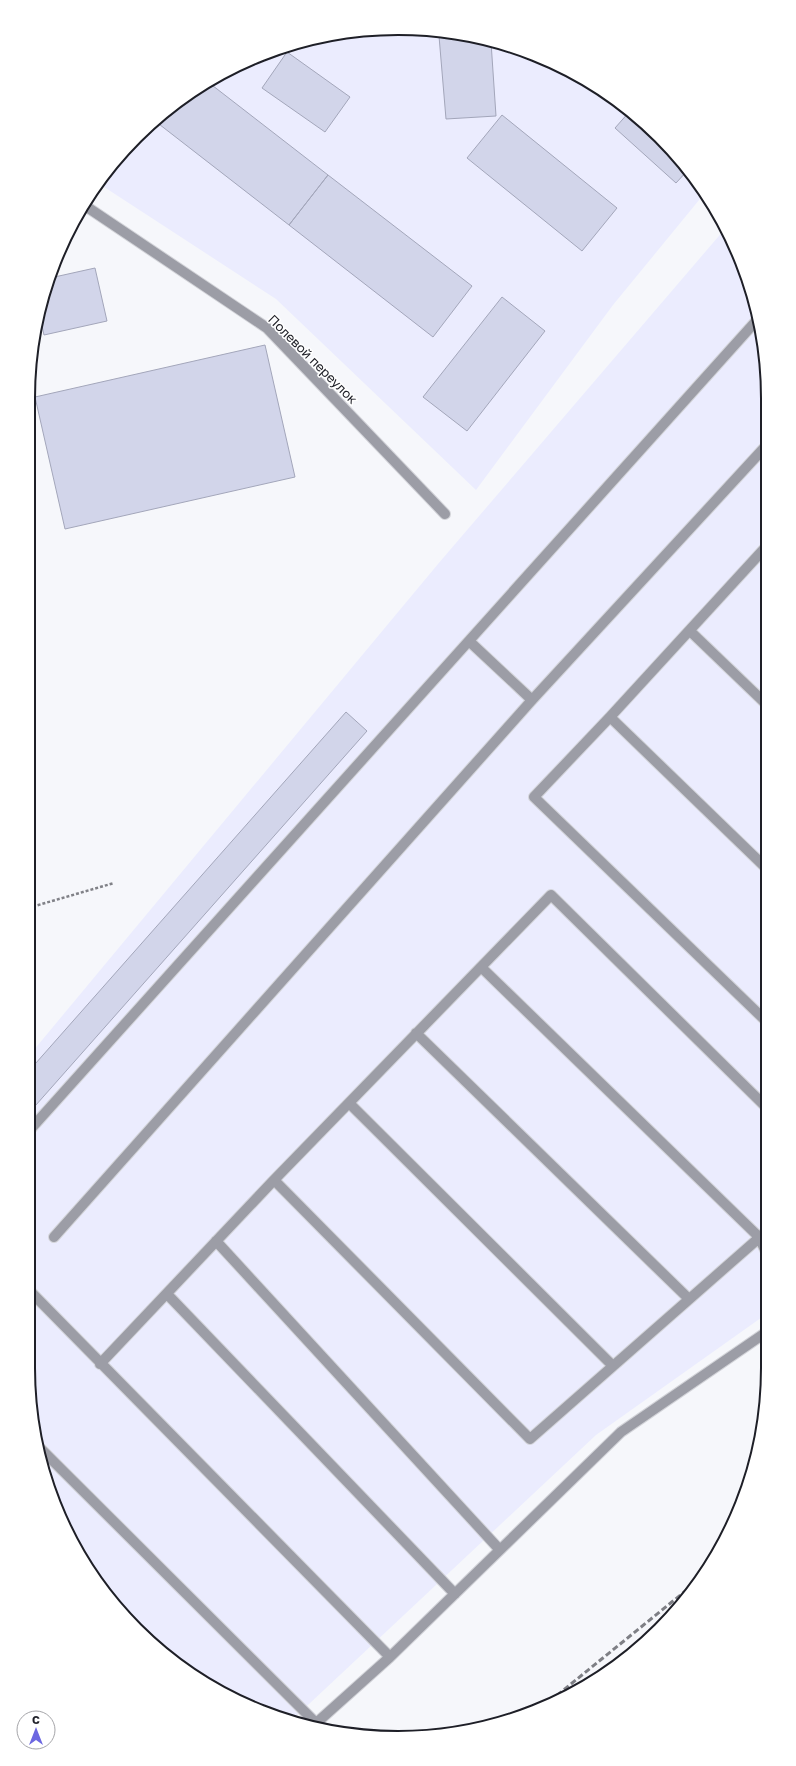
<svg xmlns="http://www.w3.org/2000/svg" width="796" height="1766" font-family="'Golos Text',sans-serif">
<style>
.built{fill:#ebecfe}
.building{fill:#d2d5ea;stroke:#a3a6ba}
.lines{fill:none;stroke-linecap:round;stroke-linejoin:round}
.lane-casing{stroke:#d3d4d9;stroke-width:12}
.street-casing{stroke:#d3d4d9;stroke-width:12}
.path{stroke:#808187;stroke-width:2.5;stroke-dasharray:3 2;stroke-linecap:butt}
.lane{stroke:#9c9da6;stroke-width:10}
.street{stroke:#9c9da6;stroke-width:10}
.rail{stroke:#7e7f85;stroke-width:3;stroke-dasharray:6 3;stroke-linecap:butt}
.labels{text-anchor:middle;stroke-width:3;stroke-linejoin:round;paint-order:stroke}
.street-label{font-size:13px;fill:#1e1f27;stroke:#fff}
.rim{fill:none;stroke:#1e1f27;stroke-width:2}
</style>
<rect width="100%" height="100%" fill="#f6f7fb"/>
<path class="built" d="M398,28L470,35L539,56L623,104L691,173L704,194L613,305L476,490L276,299L98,183L136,137L192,90L256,56L326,35Z
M724,230L740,256L765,349L768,1313L596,1435L293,1719L213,1689L120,1612L77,1553L48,1487L28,1368V1057L438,564Z"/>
<path class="building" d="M470,35L491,42L496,116L446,119L439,36Z
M287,52L350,97L325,132L262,88Z
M208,82L328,175L289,225L155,121L192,90Z
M630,111L688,170L676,183L615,128Z
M502,115L617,208L582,251L467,158Z
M328,175L472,286L433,337L289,225Z
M95,268L107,321L44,335L39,313L50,278Z
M502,297L545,331L467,431L423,397Z
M265,345L295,477L65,529L35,397Z
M346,712L367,731L28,1114V1072Z"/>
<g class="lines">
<defs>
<path id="lane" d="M765,548L610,717L534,797L767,1022
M690,631L766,704
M469,641L532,700
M610,717L766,868
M481,967L759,1237L768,1256
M416,1033L689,1299
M349,1103L613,1366
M28,1132L757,320
M274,1180L530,1439L768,1230
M54,1237L532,700L765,447
M216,1241L499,1549
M28,1289L390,1657
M167,1294L455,1594
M100,1364L274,1180L551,895L767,1108
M41,1449L316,1723
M313,1726L390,1657L621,1432L768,1331"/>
<path id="street" d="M84,205L267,328L445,514"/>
</defs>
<use href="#lane" class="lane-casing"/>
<use href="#street" class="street-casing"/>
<path class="path" d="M28,908L114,883"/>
<use href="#lane" class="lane"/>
<use href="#street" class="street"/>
<path class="rail" d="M550,1701L694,1584"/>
</g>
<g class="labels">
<g class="street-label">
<text transform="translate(313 359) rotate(45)" y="5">Полевой переулок</text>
</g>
</g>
<path d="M0 0H796V1766H0ZM398 35H398A363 363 0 0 1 761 398V1368A363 363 0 0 1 398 1731H398A363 363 0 0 1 35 1368V398A363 363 0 0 1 398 35Z" fill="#fff" fill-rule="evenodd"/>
<path class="rim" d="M398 35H398A363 363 0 0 1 761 398V1368A363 363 0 0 1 398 1731H398A363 363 0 0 1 35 1368V398A363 363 0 0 1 398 35Z"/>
<g transform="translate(36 1730)"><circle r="19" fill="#ffffff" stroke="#a5a5a9"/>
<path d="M0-3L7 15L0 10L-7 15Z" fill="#6c67e1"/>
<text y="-6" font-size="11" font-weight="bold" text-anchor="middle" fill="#1e1f27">С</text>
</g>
</svg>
